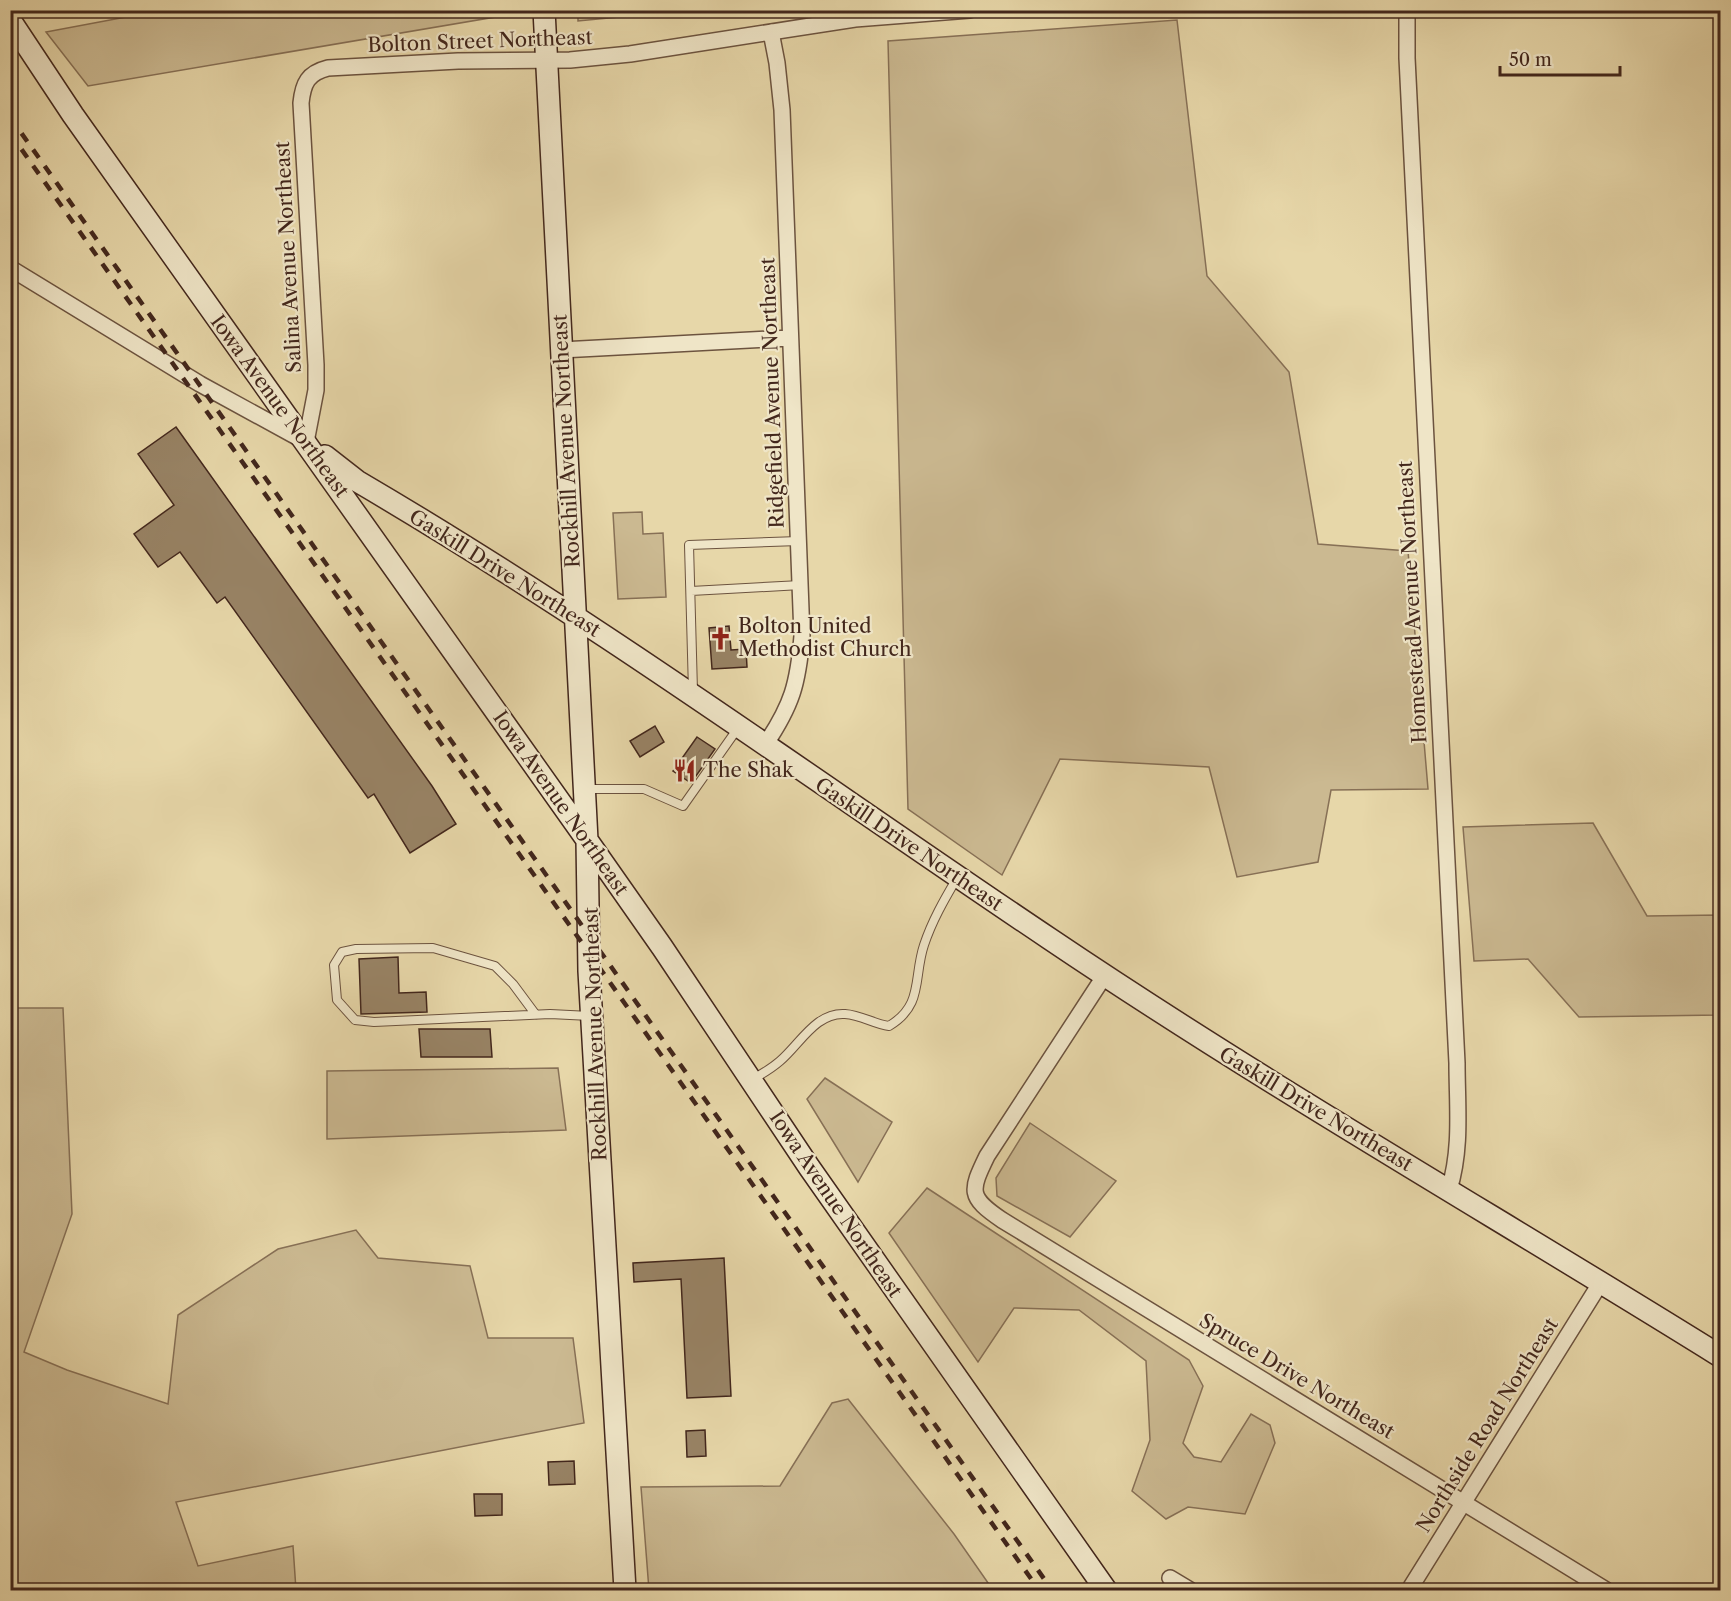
<svg xmlns="http://www.w3.org/2000/svg" width="1731" height="1601" font-family="'Libre Caslon Text',serif">
<style>
.green{fill:#cbb991;stroke:#877056;stroke-width:1.5}
.building{fill:#988365;stroke:#43271c;stroke-width:1.5}
.lines{fill:none;stroke-linecap:round;stroke-linejoin:round}
.lane-casing{stroke:#6c533f;stroke-width:10}
.street-casing{stroke:#6c533f;stroke-width:18}
.secondary-casing{stroke:#43271c;stroke-width:24}
.lane{stroke:#efe5c7;stroke-width:8}
.street{stroke:#efe5c7;stroke-width:15}
.secondary{stroke:#efe5c7;stroke-width:21}
.rail{stroke:#43271c;stroke-width:4.5;stroke-dasharray:10 10;stroke-linecap:butt}
.labels{text-anchor:middle;stroke-width:4.5;stroke-linejoin:round;paint-order:stroke}
.street-label{font-size:20px;fill:#43271c;stroke:#efe5c7}
.poi-label{font-size:20px;fill:#43271c;stroke:#efe5c7;text-anchor:start}
</style>
<rect width="100%" height="100%" fill="#e7d7a9"/>
<filter id="stains"><feTurbulence type="fractalNoise" baseFrequency=".00333" numOctaves="4"/><feColorMatrix values="0 0 0 0 .2 0 0 0 0 .09 0 0 0 0 .02 0 0 0 .5 -.17"/></filter>
<radialGradient id="worn" r=".72"><stop offset=".6" stop-color="#630" stop-opacity="0"/><stop offset="1" stop-color="#630" stop-opacity=".3"/></radialGradient>
<path class="green" d="M578,10H682V11L578,21Z
M158,11L507,10V15L88,86L46,32Z
M1177,20L1207,276L1289,372L1318,544L1408,551L1428,789L1331,790L1318,862L1237,877L1209,767L1060,759L1002,875L908,809L888,41Z
M642,512L643,534L663,533L666,597L618,599L613,513Z
M1593,823L1647,916L1720,915V1015L1579,1017L1528,959L1474,961L1463,827Z
M11,1008H63L72,1214L24,1352L67,1370L168,1404L178,1315L278,1249L356,1230L378,1258L470,1266L488,1338H573L584,1423L176,1502L198,1566L293,1546L296,1590H11Z
M558,1068L566,1130L327,1139V1071Z
M825,1078L892,1122L858,1182L807,1099Z
M1030,1123L1116,1181L1070,1237L997,1196L996,1178Z
M927,1188L1189,1360L1203,1386L1183,1443L1194,1457L1221,1462L1251,1414L1270,1425L1275,1443L1245,1514L1188,1507L1166,1519L1132,1491L1150,1440L1146,1361L1079,1310L1014,1308L978,1362L889,1233Z
M848,1399L954,1534L993,1590H649L641,1487L780,1486L832,1403Z"/>
<path class="building" d="M176,427L432,786L456,824L410,853L374,794L368,798L225,597L217,603L180,552L158,567L134,534L174,505L138,454Z
M729,626L731,650L746,649L747,667L712,669L709,628Z
M655,726L664,742L640,757L630,741Z
M697,737L715,749L691,783L673,771Z
M398,957L399,993L426,992L427,1012L361,1014L359,959Z
M419,1029H490L492,1057H421Z
M724,1258L731,1396L687,1398L681,1279L634,1282L633,1263Z
M705,1430L706,1456L687,1457L686,1431Z
M574,1461L575,1484L549,1485L548,1462Z
M474,1494H502V1515L475,1516Z"/>
<g class="lines">
<defs>
<path id="lane" d="M691,591L801,585
M693,691L689,545L799,541
M587,789H644L683,806L738,728
M536,1015L513,984L495,966L433,948L356,949L342,952L334,965L337,1000L355,1020L374,1022L550,1014L590,1016
M753,1079C762,1074 772,1068 780,1061C800,1044 816,1012 845,1014C861,1015 874,1024 889,1026C924,1005 913,978 924,945C932,921 944,900 957,878"/>
<path id="street" d="M1407,10V58L1457,1063C1457,1106 1462,1148 1449,1190
M10,268L200,384L306,442L316,390V365L301,103C303,83 308,73 328,68L458,61L570,60L630,54L855,19L970,10
M561,350L790,338
M765,745C792,705 798,684 802,636L782,110L777,63L771,32
M1105,975L987,1156C970,1191 968,1197 1002,1220L1606,1590
M1170,1578L1190,1590
M1409,1590L1601,1282"/>
<path id="secondary" d="M544,10L587,840L589,971L625,1590
M10,20L73,115L587,840L662,947L809,1167L1106,1590
M325,456L357,481C596,621 820,785 1050,939C1268,1086 1497,1217 1720,1356"/>
</defs>
<use href="#lane" class="lane-casing"/>
<use href="#street" class="street-casing"/>
<use href="#secondary" class="secondary-casing"/>
<use href="#lane" class="lane"/>
<use href="#street" class="street"/>
<use href="#secondary" class="secondary"/>
<path class="rail" d="M10,117L1052,1590
M10,133L1039,1590"/>
</g>
<defs>
<symbol id="church-bare" viewBox="-9 -9 18 18"><path d="M-1.2-6h2.4v3.5h3.3v2.4h-3.3V6h-2.4V-.1h-3.3v-2.4h3.3Z" fill="#8f2418" stroke="#efe5c7" stroke-width="2.5" paint-order="stroke"/></symbol>
<symbol id="restaurant-bare" viewBox="-9 -9 18 18"><path d="M-5-6h1v4h1v-4h1v4h1v-4h1v5L-1.5 .5V6h-2V.5L-5-1ZM5-6V6H3V1.5H1.5Q1.5-4 5-6Z" fill="#8f2418" stroke="#efe5c7" stroke-width="2.5" paint-order="stroke"/></symbol>
</defs>
<g fill-rule="evenodd">
<use href="#church-bare" x="704" y="622" width="33" height="33"/>
<use href="#restaurant-bare" x="668" y="754" width="33" height="33"/>
</g>
<g class="labels">
<g class="street-label">
<text transform="translate(480 41) rotate(-2)" y="7">Bolton Street Northeast</text>
<text transform="translate(288 257) rotate(-93)" y="7">Salina Avenue Northeast</text>
<text transform="translate(772 393) rotate(-92)" y="7">Ridgefield Avenue Northeast</text>
<text transform="translate(280 406) rotate(54)" y="7">Iowa Avenue Northeast</text>
<text transform="translate(566 441) rotate(-93)" y="7">Rockhill Avenue Northeast</text>
<text transform="translate(505 573) rotate(32)" y="7">Gaskill Drive Northeast</text>
<text transform="translate(1412 602) rotate(-93)" y="7">Homestead Avenue Northeast</text>
<text transform="translate(561 803) rotate(55)" y="7">Iowa Avenue Northeast</text>
<text transform="translate(909 844) rotate(34)" y="7">Gaskill Drive Northeast</text>
<text transform="translate(595 1034) rotate(-92)" y="7">Rockhill Avenue Northeast</text>
<text transform="translate(1316 1109) rotate(31)" y="7">Gaskill Drive Northeast</text>
<text transform="translate(836 1204) rotate(56)" y="7">Iowa Avenue Northeast</text>
<text transform="translate(1297 1376) rotate(31)" y="7">Spruce Drive Northeast</text>
<text transform="translate(1487 1425) rotate(-58)" y="7">Northside Road Northeast</text>
</g>
<g class="poi-label">
<text x="738" y="633">Bolton United<tspan x="738" dy="23">Methodist Church</tspan></text>
<text x="703" y="777">The Shak</text>
</g>
</g>
<rect width="1731" height="1601" fill="none" stroke="#e7d7a9" stroke-width="36"/>
<rect x="12" y="12" width="1707" height="1577" fill="none" stroke="#43271c" stroke-width="3"/>
<rect x="18" y="18" width="1695" height="1565" fill="none" stroke="#43271c" stroke-width="1.5"/>
<path d="M1500 66v9h120v-9" fill="none" stroke="#43271c" stroke-width="3"/>
<text x="1509" y="66" font-size="18" fill="#43271c" stroke="#efe5c7" stroke-width="4.5" paint-order="stroke">50 m</text>
<rect width="100%" height="100%" filter="url(#stains)"/>
<rect width="100%" height="100%" fill="url(#worn)"/>
</svg>
